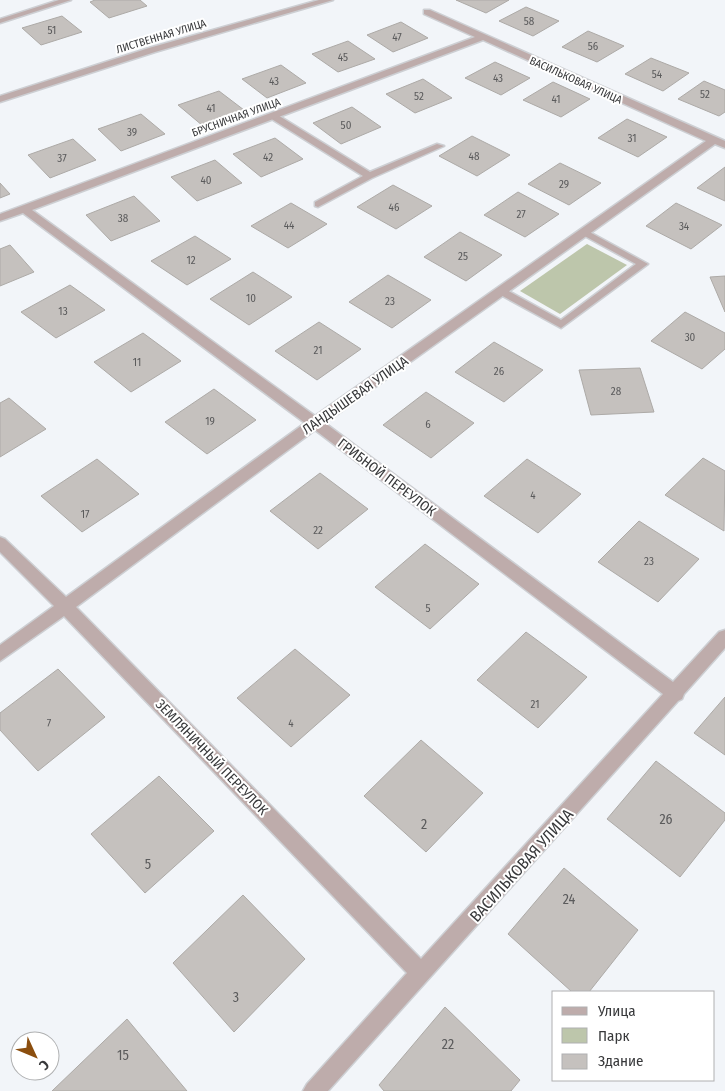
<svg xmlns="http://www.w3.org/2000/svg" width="725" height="1091" font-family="'Fira Sans Condensed',sans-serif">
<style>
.green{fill:#bdc6ab}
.building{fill:#c5c1be;stroke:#adaaa7}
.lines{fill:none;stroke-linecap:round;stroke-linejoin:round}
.lane-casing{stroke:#cdcfd3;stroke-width:3}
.street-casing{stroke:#cdcfd3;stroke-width:3}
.lane{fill:#beacab;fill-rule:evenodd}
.street{fill:#beacab;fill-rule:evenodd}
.labels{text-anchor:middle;stroke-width:4;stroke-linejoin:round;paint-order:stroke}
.number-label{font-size:11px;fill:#5b5b5c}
.far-street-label{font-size:11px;fill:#38393b;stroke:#fff}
.street-label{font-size:14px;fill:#38393b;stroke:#fff}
.near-number-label{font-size:14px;fill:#5b5b5c}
.near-street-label{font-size:16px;fill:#38393b;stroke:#fff}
</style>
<rect width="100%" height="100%" fill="#f2f5f9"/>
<path class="green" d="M587,244L627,265L560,314L520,291Z"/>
<path class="building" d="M95,0H140L147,6L109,18L90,2Z
M456,0H509L486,13Z
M526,7L559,21L533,36L499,21Z
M62,16L82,32L41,45L22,28Z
M401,22L428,38L393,52L367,35Z
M588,31L624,46L597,62L562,47Z
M348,41L375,59L338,72L312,54Z
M651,58L689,73L663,91L625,74Z
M495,62L530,78L501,95L465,78Z
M281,65L306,83L267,98L242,79Z
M423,79L452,98L415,113L386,94Z
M704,81L725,90V112L719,116L678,99Z
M553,82L590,99L561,117L523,100Z
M219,91L244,110L203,126L178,105Z
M352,107L381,127L341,144L313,123Z
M141,114L165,134L121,151L98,129Z
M627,119L667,137L638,157L598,138Z
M472,136L510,155L477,176L439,156Z
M275,138L303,159L261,177L233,154Z
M73,139L96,160L50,178L28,155Z
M215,160L242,183L197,201L171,177Z
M560,163L601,183L569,205L528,184Z
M725,167V201L697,188Z
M0,183L10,194L0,198Z
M393,185L432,206L396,229L357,207Z
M518,192L559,214L525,237L484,215Z
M134,196L160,221L111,241L86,215Z
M291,203L327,224L288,248L251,226Z
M676,203L722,225L691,249L646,226Z
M460,232L502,255L466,281L424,257Z
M195,236L231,259L187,285L151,261Z
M10,245L34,272L0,286V249Z
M253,272L292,297L249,325L210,299Z
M388,275L431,300L392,328L349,302Z
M725,276V312L710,277Z
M70,285L105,310L56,338L21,312Z
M685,312L725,333V349L702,369L651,341Z
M319,322L361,349L317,380L275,351Z
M143,333L181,361L131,392L94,362Z
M494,342L543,370L504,402L455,372Z
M640,368L654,412L591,415L579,370Z
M214,389L256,420L207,454L165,422Z
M426,392L474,423L431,458L383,425Z
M9,398L46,429L0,457V403Z
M703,458L725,471L724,531L665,495Z
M97,459L139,494L82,532L41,496Z
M527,459L581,494L538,533L484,496Z
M320,473L368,509L318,549L270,511Z
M639,521L699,559L658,602L598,562Z
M425,544L479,584L430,629L375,587Z
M526,632L587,677L538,728L477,680Z
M295,649L350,695L291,747L237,698Z
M58,669L105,717L38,771L0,730V713Z
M725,697V755L694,733Z
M421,740L483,793L426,852L364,796Z
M656,761L725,813V820L680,877L607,819Z
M159,776L214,831L145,893L91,834Z
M564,868L638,930L589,992H572L508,934Z
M243,895L305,959L234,1032L173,963Z
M445,1007L520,1080L511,1091H384L379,1085Z
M127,1019L187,1091H52Z"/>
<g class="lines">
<defs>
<path id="lane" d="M59,0H71L0,23V19Z
M270,114H276L370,172L437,144L444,146L372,178L318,207L315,206V202L363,176L270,118Z
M584,229L648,264L561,328L497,293V289H505L561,320L636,264L581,234L579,232Z"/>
<path id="street" d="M319,0H333L155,52L0,102V96L149,48Z
M424,10H430L725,141V148L715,144L325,423L673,682L719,632L725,630V648L684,694L682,699L678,701L328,1091H303L307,1084L407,973L64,616L0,661V645L54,606L0,552V537L5,539L66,597L305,423L23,213L0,221V214L475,37L424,14ZM483,40L706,141L315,416L32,210ZM315,430L663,694L421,959L76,607Z"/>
</defs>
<use href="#lane" class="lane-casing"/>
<use href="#street" class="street-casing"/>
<use href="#lane" class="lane"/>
<use href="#street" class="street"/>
</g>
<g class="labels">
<g class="number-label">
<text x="529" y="25">58</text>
<text x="52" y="34">51</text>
<text x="397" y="41">47</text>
<text x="593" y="50">56</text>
<text x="343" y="61">45</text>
<text x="657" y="78">54</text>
<text x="498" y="82">43</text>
<text x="274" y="85">43</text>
<text x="705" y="98">52</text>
<text x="419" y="100">52</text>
<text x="556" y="103">41</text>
<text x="211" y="112">41</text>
<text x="346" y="129">50</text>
<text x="132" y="136">39</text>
<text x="632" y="142">31</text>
<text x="474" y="160">48</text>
<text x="268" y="161">42</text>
<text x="62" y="162">37</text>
<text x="206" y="184">40</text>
<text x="564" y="188">29</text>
<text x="394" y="211">46</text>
<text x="521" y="218">27</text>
<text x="123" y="222">38</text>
<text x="289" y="229">44</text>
<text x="684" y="230">34</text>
<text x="463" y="260">25</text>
<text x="191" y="264">12</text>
<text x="251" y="302">10</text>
<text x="390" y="305">23</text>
<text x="63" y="315">13</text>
<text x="690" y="341">30</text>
<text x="318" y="354">21</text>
<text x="137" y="366">11</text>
<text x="499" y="375">26</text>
<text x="616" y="395">28</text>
<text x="210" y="425">19</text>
<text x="428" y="428">6</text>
<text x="533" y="499">4</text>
<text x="85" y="518">17</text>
<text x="318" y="534">22</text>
<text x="649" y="565">23</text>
<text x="428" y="612">5</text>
<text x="535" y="708">21</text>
<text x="49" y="727">7</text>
<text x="291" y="727">4</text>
</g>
<g class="far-street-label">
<text transform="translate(161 36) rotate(-17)" y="4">ЛИСТВЕННАЯ УЛИЦА</text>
<text transform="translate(576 80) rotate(24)" y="4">ВАСИЛЬКОВАЯ УЛИЦА</text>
<text transform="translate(236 117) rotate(-20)" y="4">БРУСНИЧНАЯ УЛИЦА</text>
</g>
<g class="street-label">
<text transform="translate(355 395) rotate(-35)" y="5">ЛАНДЫШЕВАЯ УЛИЦА</text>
<text transform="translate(387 477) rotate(37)" y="5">ГРИБНОЙ ПЕРЕУЛОК</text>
<text transform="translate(212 757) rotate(46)" y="5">ЗЕМЛЯНИЧНЫЙ ПЕРЕУЛОК</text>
</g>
<g class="near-number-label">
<text x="666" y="824">26</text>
<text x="424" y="829">2</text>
<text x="148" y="869">5</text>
<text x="569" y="904">24</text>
<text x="236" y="1002">3</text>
<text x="448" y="1049">22</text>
<text x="123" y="1060">15</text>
</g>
<g class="near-street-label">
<text transform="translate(521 865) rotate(-48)" y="6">ВАСИЛЬКОВАЯ УЛИЦА</text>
</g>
</g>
<rect x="552" y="991" width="162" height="90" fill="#ffffff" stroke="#afb0b1"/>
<rect x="562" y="1007" width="25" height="8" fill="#beacab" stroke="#afb0b1"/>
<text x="598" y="1016" font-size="15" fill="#38393b">Улица</text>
<rect x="562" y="1028" width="25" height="15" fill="#bdc6ab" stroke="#afb0b1"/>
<text x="598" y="1041" font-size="15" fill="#38393b">Парк</text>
<rect x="562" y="1054" width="25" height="15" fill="#c5c1be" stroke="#afb0b1"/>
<text x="598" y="1066" font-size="15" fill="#38393b">Здание</text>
<g transform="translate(35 1056) rotate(134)"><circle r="24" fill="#ffffff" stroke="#afb0b1"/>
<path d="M0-4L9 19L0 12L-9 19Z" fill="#8b4e0e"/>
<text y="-8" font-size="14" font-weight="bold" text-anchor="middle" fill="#38393b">С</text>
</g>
</svg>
